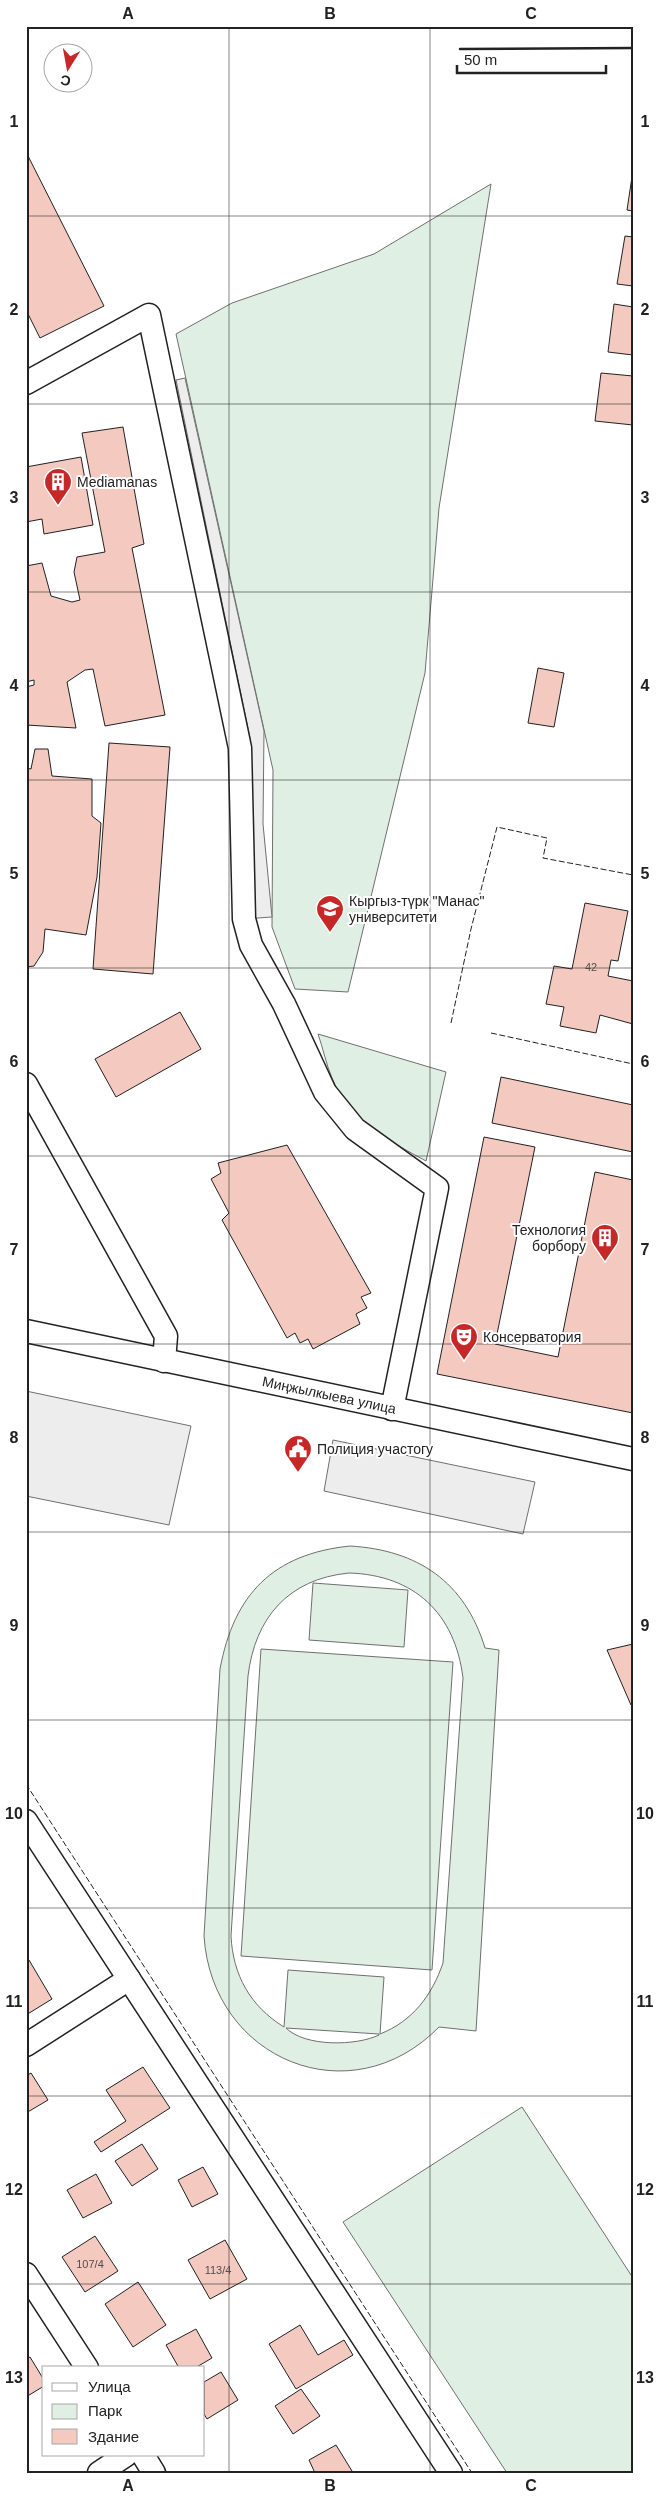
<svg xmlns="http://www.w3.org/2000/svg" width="659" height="2499" font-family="Arial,sans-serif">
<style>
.green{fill:#e0efe3;stroke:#6f6f6f;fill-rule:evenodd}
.parking{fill:#ededed;stroke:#6f6f6f}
.building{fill:#f3c9c0;stroke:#222}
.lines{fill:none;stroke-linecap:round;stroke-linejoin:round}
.minor-casing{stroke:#222;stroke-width:25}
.minor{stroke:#fff;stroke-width:22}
.fence{stroke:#222;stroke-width:1;stroke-dasharray:6 2.5;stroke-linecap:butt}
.wall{stroke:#222;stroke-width:2.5}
.grid{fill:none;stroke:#222;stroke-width:1;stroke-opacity:0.55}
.labels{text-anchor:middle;stroke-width:4;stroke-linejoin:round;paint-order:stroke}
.number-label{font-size:11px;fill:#564c4a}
.poi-label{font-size:14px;fill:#222;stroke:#fff;text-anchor:start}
.street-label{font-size:14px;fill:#222;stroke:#fff}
.neatline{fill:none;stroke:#222;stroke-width:2}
.grid-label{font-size:16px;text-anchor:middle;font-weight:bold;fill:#222}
</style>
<rect width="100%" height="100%" fill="#fff"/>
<path class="green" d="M491,184L439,508L425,673L348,992L295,989L272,927L273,770L176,334L232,303L374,254Z
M318,1034L446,1072L426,1161C389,1141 349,1120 332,1078C326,1064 323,1048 318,1034Z
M350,1546C418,1550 465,1582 485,1648L499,1650L476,2031L439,2027C351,2117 212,2060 204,1936L220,1669C234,1594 273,1554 350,1546ZM349,1573C414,1575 455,1613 463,1678L443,1963C432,1995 413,2021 380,2034L384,1977L288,1970L284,2027C250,2006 233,1975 231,1936L248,1676C255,1618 288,1579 349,1573ZM286,2028L379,2034V2035C356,2046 305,2047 286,2028Z
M313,1583L408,1590L404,1647L309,1640Z
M261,1649L453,1662L432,1970L241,1956Z
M522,2107L633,2278V2473H507L343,2222Z"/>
<path class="parking" d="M185,378L264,731L263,824L272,917L244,919L250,738L176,380Z
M26,1391L191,1426L169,1525L26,1496Z
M333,1440L535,1482L523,1534L324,1491Z"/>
<path class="building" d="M26,152L104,306L40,338L26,310Z
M633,170V211L627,210Z
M625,236L633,237V286L617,284Z
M614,304L633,307V355L608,352Z
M601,373L633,376V425L595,421Z
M123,427L144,544L132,548L165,715L105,726L93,669L85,670L67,682L76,728L26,725V687L34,685V680L26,682V566L42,563L51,596L72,602L80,600L74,572L77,557L105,552L82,433Z
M81,457L93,525L44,534L42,519L26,522V467Z
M538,668L564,673L554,727L528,723Z
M109,743L170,747L153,974L93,969Z
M35,749H48L52,776L92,779V816L101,823L97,877L86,935L45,929L43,952L34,966L26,967V768L31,769Z
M585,903L628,911L618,961L611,960L608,976L633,981V1024L600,1015L596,1033L560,1026L564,1007L546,1004L554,966L572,969Z
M180,1012L201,1049L116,1097L95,1059Z
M501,1077L633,1105V1152L492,1123Z
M484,1137L535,1147L495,1344L558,1357L595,1172L633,1180V1413L437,1374Z
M287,1145L371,1293L361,1297L367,1308L356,1314L360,1324L313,1349L308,1339L300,1343L295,1333L287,1338L222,1220L229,1213L211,1179L221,1173L218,1163Z
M633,1644V1705H631L607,1650Z
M29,1960L52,1999L26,2015V1962Z
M143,2067L170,2108L101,2152L94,2142L126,2121L106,2090Z
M31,2073L48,2100L26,2113V2076Z
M142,2144L158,2169L132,2186L115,2161Z
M203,2167L218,2194L192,2207L178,2180Z
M96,2174L112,2203L83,2218L67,2190Z
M95,2236L118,2271L85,2292L62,2257Z
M225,2240L247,2279L210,2299L188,2260Z
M138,2282L166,2325L133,2347L105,2304Z
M300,2325L318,2355L344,2340L353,2355L296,2389L269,2344Z
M196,2329L212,2358L195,2368H179L166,2345Z
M30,2357L44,2380V2386L26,2397V2359Z
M221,2372L238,2400L207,2419L204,2414V2382Z
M301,2389L320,2416L293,2434L275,2406Z
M336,2445L352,2471L347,2473H315L309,2460Z"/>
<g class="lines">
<defs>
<g id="minor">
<path d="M26,383L149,315L240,748L244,919L251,945L284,1004L325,1092L355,1129L437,1188L392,1409"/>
<path d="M26,1084L166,1336L164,1361"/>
<path id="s1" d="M26,1331L633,1459"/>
<path d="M26,1821L451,2473"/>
<path d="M26,2045L129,1979"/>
<path d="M26,2274L87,2368"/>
<path d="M143,2455L154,2473"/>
<path d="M99,2473L126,2455"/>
</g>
</defs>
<use href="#minor" class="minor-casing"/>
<use href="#minor" class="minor"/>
<path class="fence" d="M451,1023L471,929L497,827L547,838L543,858L633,875
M491,1033L633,1064
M26,1784L472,2473"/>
<path class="wall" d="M460,49L633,48"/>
</g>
<path class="grid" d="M229,26V2473M430,26V2473M26,216H633M26,404H633M26,592H633M26,780H633M26,968H633M26,1156H633M26,1344H633M26,1532H633M26,1720H633M26,1908H633M26,2096H633M26,2284H633"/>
<defs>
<symbol id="building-pin" viewBox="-11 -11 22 30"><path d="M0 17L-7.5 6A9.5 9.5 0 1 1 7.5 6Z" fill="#c62828" stroke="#fff"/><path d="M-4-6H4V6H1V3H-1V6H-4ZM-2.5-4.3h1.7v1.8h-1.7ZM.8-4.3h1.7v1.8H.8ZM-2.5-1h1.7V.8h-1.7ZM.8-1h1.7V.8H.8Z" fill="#fff"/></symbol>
<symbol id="university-pin" viewBox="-11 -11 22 30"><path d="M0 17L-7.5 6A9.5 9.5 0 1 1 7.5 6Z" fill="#c62828" stroke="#fff"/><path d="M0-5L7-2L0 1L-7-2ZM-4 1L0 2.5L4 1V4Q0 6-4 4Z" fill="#fff"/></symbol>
<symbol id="theatre-pin" viewBox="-11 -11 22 30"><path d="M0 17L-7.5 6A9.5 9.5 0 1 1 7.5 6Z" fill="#c62828" stroke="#fff"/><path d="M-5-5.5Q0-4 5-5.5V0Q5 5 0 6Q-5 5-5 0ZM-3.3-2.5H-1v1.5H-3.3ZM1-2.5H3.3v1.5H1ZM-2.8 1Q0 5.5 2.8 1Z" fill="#fff"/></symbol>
<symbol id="civic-pin" viewBox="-11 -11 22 30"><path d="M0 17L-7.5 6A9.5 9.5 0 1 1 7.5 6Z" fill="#c62828" stroke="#fff"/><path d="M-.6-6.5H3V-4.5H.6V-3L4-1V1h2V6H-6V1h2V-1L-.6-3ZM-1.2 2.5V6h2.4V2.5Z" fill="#fff"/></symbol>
</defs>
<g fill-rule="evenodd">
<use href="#building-pin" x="42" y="466" width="32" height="43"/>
<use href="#university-pin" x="314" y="893" width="32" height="43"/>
<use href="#building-pin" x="589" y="1222" width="32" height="43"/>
<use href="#theatre-pin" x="448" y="1321" width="32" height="43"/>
<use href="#civic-pin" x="282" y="1433" width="32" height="43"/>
</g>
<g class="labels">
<g class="number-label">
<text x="591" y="971">42</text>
<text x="90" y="2268">107/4</text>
<text x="218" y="2274">113/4</text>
</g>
<g class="poi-label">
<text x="77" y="487">Mediamanas</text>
<text x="349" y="906">Кыргыз-түрк "Манас"<tspan x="349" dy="16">университети</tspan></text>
<text x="586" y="1235" text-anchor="end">Технология<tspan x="586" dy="16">борбору</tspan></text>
<text x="483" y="1342">Консерватория</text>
<text x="317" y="1454">Полиция участогу</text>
</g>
<g class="street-label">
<text dy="5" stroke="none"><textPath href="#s1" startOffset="310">Миңжылкыева улица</textPath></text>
</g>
</g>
<rect width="659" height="2499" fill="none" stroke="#ffffff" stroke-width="55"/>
<rect x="42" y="2366" width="162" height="90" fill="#ffffff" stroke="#a7a7a7"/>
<rect x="52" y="2383" width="25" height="8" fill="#ffffff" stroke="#a7a7a7"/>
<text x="88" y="2392" font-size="15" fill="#222222">Улица</text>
<rect x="52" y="2404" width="25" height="15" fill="#e0efe3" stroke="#a7a7a7"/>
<text x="88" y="2416" font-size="15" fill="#222222">Парк</text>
<rect x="52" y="2429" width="25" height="15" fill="#f3c9c0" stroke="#a7a7a7"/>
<text x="88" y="2442" font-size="15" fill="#222222">Здание</text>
<g transform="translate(68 68) rotate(191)"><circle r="24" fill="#ffffff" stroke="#a7a7a7"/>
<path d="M0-4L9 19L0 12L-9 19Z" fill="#c62828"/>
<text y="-8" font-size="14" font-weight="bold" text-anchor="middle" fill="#222222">С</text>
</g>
<path d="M457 65v8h149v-8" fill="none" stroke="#222222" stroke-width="2.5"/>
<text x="464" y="65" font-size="15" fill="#222222" stroke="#ffffff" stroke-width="4" paint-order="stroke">50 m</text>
<rect x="28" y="28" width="604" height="2444" class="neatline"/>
<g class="grid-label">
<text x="128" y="19">A</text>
<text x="330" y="19">B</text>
<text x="531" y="19">C</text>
<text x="14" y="127">1</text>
<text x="645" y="127">1</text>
<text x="14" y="315">2</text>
<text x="645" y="315">2</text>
<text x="14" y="503">3</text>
<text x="645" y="503">3</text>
<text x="14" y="691">4</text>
<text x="645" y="691">4</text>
<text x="14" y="879">5</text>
<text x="645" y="879">5</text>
<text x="14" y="1067">6</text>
<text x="645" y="1067">6</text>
<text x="14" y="1255">7</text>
<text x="645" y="1255">7</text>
<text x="14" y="1443">8</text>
<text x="645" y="1443">8</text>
<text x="14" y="1631">9</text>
<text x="645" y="1631">9</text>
<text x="14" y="1819">10</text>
<text x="645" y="1819">10</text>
<text x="14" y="2007">11</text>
<text x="645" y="2007">11</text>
<text x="14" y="2195">12</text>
<text x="645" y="2195">12</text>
<text x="14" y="2383">13</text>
<text x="645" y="2383">13</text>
<text x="128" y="2491">A</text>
<text x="330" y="2491">B</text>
<text x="531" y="2491">C</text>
</g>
</svg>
